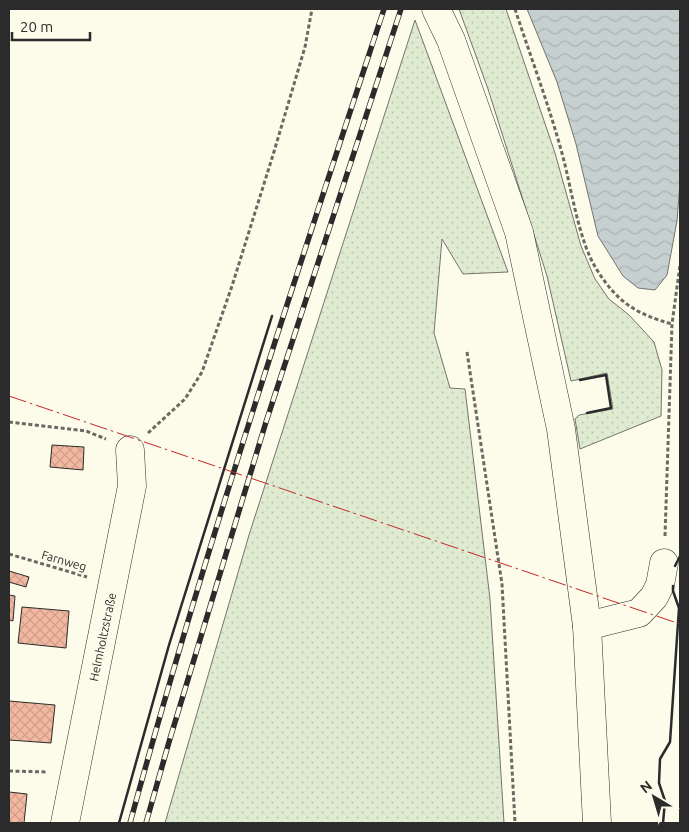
<svg xmlns="http://www.w3.org/2000/svg" width="689" height="832" font-family="Ubuntu,sans-serif">
<style>
.grass{fill:url(#grass-dots);stroke:#74746e}
.water{fill:url(#water-waves);stroke:#74746e}
.building{fill:url(#building-cross-hatch);stroke:#2b2b2b}
.lines{fill:none;stroke-linecap:round;stroke-linejoin:round}
.minor-casing{stroke:#2b2b2b;stroke-width:29}
.major-casing{stroke:#2b2b2b;stroke-width:29}
.path{stroke:#6a6964;stroke-width:3;stroke-dasharray:4 2.5;stroke-linecap:butt}
.minor{stroke:#fdfbea;stroke-width:28}
.major{stroke:#fdfbea;stroke-width:28}
.rail-casing{stroke:#2b2b2b;stroke-width:5.5}
.rail{stroke:#fdfbea;stroke-width:4;stroke-dasharray:11;stroke-linecap:butt}
.wall{stroke:#2b2b2b;stroke-width:2.5}
.power{stroke:#c62828;stroke-width:1;stroke-dasharray:18 4 2.5 4;stroke-linecap:butt}
.labels{text-anchor:middle;stroke-width:4;stroke-linejoin:round;paint-order:stroke}
.street-label{font-size:12px;fill:#2b2b2b;stroke:#fdfbea}
</style>
<defs>
<pattern id="grass-dots" width="8" height="8" patternUnits="userSpaceOnUse" patternTransform="scale(1.25)"><rect width="8" height="8" fill="#deebd1"/><path d="M2 2h.1M6 6h.1" fill="none" stroke="#bfcab4" stroke-width="1.8" stroke-linecap="round"/></pattern>
<pattern id="water-waves" width="16" height="10" patternUnits="userSpaceOnUse" patternTransform="scale(1.25)"><rect width="16" height="10" fill="#c7d0d0"/><path d="M0 5q4-4 8 0t8 0" fill="none" stroke="#abb3b3"/></pattern>
<pattern id="building-cross-hatch" width="8" height="8" patternUnits="userSpaceOnUse" patternTransform="scale(1.25)"><rect width="8" height="8" fill="#f2b8a0"/><path d="M0 0l8 8M0 8l8-8" fill="none" stroke="#d09e8a"/></pattern>
</defs>
<rect width="100%" height="100%" fill="#fdfbea"/>
<path class="grass" d="M459,9H506L555,153L581,246L595,279L609,299L629,315L654,342L662,370L661,416L580,449L575,419L579,415L613,409L607,373L571,381L547,276L488,89Z
M415,20L508,272L463,274L442,239L434,333L450,388L465,389L490,599L504,823H165L249,535Z"/>
<path class="water" d="M527,9H680V183L677,221L667,275L655,290L638,288L623,276L598,236L576,144L557,82Z"/>
<path class="building" d="M52,445L84,447L83,470L50,467Z
M9,571L29,577L26,587L9,582Z
M9,595L15,596L13,621L9,620Z
M22,607L69,611L66,648L18,643Z
M9,701L55,705L51,743L9,740Z
M9,792L27,794L24,823H9Z"/>
<g class="lines">
<defs>
<path id="minor" d="M587,626L639,613L654,597L660,585L664,563
M65,823L132,486L130,450"/>
<path id="major" d="M436,9L451,40L519,232L561,429L587,626L597,823"/>
</defs>
<use href="#minor" class="minor-casing"/>
<use href="#major" class="major-casing"/>
<path class="path" d="M515,9C531,58 550,108 563,157C572,191 579,242 597,270C617,302 636,314 672,324
M467,352L502,584L515,823
M9,422L86,431L106,439
M148,433L185,399L202,372L232,286L273,155L305,47L312,9
M665,536L672,324L680,265
M9,554L87,577
M9,771L48,772"/>
<use href="#minor" class="minor"/>
<use href="#major" class="major"/>
<defs>
<path id="rail" d="M130,823C205,549 295,279 384,9
M146,823L169,742L266,422L401,9"/>
</defs>
<use href="#rail" class="rail-casing"/>
<use href="#rail" class="rail"/>
<path class="wall" d="M580,380L606,375L611,408L587,413
M675,566L680,556
M119,823L169,645L272,316
M663,823L665,801L659,783L660,759L670,742L679,608L673,591V586"/>
<path class="power" d="M9,396L680,624"/>
</g>
<g class="labels">
<g class="street-label">
<text transform="translate(64 561) rotate(16)" y="4">Farnweg</text>
<text transform="translate(103 637) rotate(-78)" y="4">Helmholtzstraße</text>
</g>
</g>
<rect width="689" height="832" fill="none" stroke="#2b2b2b" stroke-width="20"/>
<g transform="translate(654 797) rotate(322)" stroke="#fdfbea" stroke-width="4" paint-order="stroke">
<path d="M0-4L9 19L0 12L-9 19Z" fill="#2b2b2b"/>
<text y="-8" font-size="14" font-weight="bold" text-anchor="middle" fill="#2b2b2b">N</text>
</g>
<path d="M12 32v8h78v-8" fill="none" stroke="#2b2b2b" stroke-width="2.5"/>
<text x="20" y="32" font-size="15" fill="#2b2b2b" stroke="#fdfbea" stroke-width="4" paint-order="stroke">20 m</text>
</svg>
